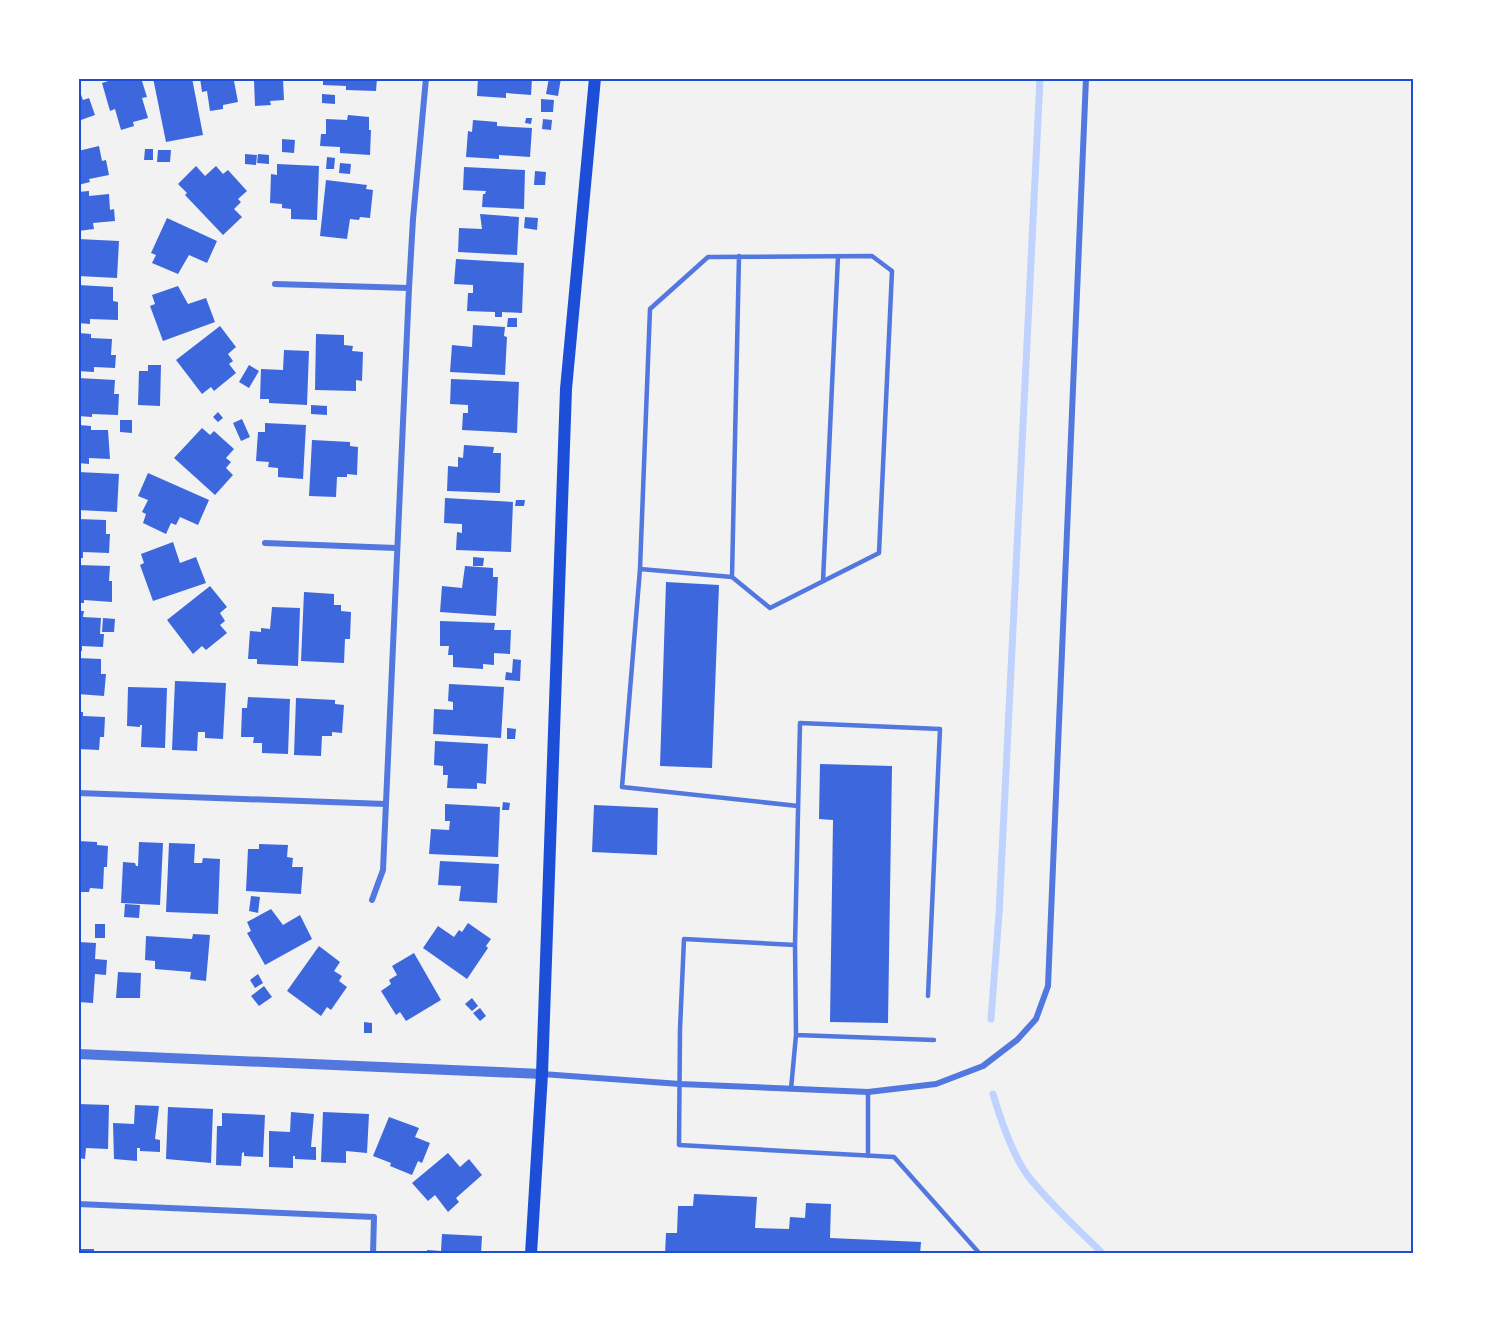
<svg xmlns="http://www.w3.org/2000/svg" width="1492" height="1332" font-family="Barlow,sans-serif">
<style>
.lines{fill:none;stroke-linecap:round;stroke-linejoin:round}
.stream{stroke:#bfd3fe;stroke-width:7}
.building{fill:#3d67dc}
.service{stroke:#5277de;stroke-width:4.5}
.minor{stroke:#5277de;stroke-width:6}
.tertiary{stroke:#5277de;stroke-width:10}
.secondary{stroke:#1d4ed8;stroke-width:12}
.neatline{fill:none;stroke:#1d4ed8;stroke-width:2}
</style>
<rect width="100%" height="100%" fill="#f2f2f2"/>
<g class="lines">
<path class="stream" d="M991,1019L999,914L1040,78
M993,1094C1001,1121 1012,1154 1028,1176C1050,1204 1078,1229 1103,1254"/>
</g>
<path class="building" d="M118,78H141L147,97L142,98L148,118L133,122L134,126L121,130L115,109L110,111L102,83Z
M153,78H192L203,135L166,142Z
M200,78H239V80L234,81L238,102L223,105V109L210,111L207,91L202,92Z
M249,78H290V80H283L284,100L270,101L271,105L255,106L254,80L249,81Z
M323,78H377L376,91L346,90V86L323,85Z
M478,78H532L531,95L506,93V98L477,96Z
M549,78H561L558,96L546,94Z
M78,87L83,100L89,98L95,115L78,121Z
M322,94L335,95V104L322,103Z
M541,99L554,100L553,112H541Z
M348,115L369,117V130H371L370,155L340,153V147L320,146L321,134H326V119L347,120Z
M526,118H532L531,124L525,123Z
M543,119L552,120L551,130L542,129Z
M473,120L497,122V126L532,128L530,157L499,155V159L466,157L468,131L472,132Z
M282,139L295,140L294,153L282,152Z
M99,146L102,161L106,160L109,175L89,179L90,182L78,185V151Z
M145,149H153V160H144Z
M158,150H171L170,162H157Z
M245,154L257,155L256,165L245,164Z
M258,154L269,155V164L257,163Z
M327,157L335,158L334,169H326Z
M340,163L351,164L350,174L339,173Z
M277,164L319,166L317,220L291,219V209L282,208V204L270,203L271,174L277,175Z
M196,166L205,176L216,166L223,174L228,170L247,191L238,199L241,202L234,209L242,217L223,235L185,195L187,193L178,184Z
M464,167L525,170L524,209L482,207L483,194H485L486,191L463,190Z
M535,171L546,172L545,185H534Z
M326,180L367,185L366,189L373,190L370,218L360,217L359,220L350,219L347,239L320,236Z
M89,191V196L109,194L110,210L114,209L115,221L93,223L94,229L78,231V192Z
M480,214L519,217L517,255L458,252L459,228L482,229Z
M525,217L538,218L537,230L524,228Z
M167,218L217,241L207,263L189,255L178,274L152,263L156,255L151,253Z
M78,239L119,241L117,278L78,276Z
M456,259L524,263L522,313L502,312V317H495V312L467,311L468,293H473V285L454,284Z
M78,285L113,287V301L118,302V320L90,319V324L78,323Z
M178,286L188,304L206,298L215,322L163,341L150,306L155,304L152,295Z
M508,318H517V327H507Z
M473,325L505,327L504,336L507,337L505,375L450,372L452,345L472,347Z
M220,326L236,347L228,354L233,361L229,364L236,373L214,391L211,387L202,394L176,360Z
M78,333L91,334V338L112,339L111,355H116L115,368L94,367V372L78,371Z
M316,334L344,335V345L353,346L352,351L363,352L362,381L356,380V391L315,390Z
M284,350L309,351L307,405L269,403V399H260L261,369L283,370Z
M148,365H161L160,406L138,405L139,371H148Z
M249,365L259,371L249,388L239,382Z
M78,378L115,380L114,394H119L118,415L92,414V417L78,416Z
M451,379L519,382L517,433L462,430L463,413H468V405L450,404Z
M311,405L327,406V415L311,414Z
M218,412L223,418L218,422L213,417Z
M242,419L250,437L241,441L233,423Z
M120,420H132V433L120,432Z
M265,423L306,425L303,479L278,477V468L268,467L269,462L256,461L258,432H265Z
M78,425L91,426V430H108L110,459L89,458V464L78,463Z
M202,428L210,435L214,431L234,449L226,458L231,462L226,468L233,475L215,495L174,458Z
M312,440L350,442V446L358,447L357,475L347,474V477H337L336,497L309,496Z
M464,445L494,447L493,453H501L500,493L447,491L448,466L458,467V457L463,458Z
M78,472L119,474L117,512L78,510Z
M148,473L209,500L198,525L180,517L176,525L171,523L166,534L143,523L146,514L142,512L148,500L138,496Z
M445,498L513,502L511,552L456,550L457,532L462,533V524L444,523Z
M516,500H525L524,506H515Z
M78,519L106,520V534H110L109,553L83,552V558H78Z
M173,542L180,563L196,557L206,583L153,601L140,565L144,563L141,554Z
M473,557L484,558L483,566H473Z
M78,565L110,566L109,581H112V602L84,600V603H78Z
M465,566L493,568V577H498L496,616L440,612L442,586L462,588Z
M666,582L719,585L712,768L660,766Z
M210,586L227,607L220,613L225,621L220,625L227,633L206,650L202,646L193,654L167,620Z
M304,592L334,594V605H341V611L351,612L350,639H345L344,663L301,661Z
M272,607L300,608L298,666L257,664V659H248L250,631L261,632V628L270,629Z
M78,611H84L83,617L101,618L100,634H104L103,647L82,646V651H78Z
M103,618L115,619L114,632H102Z
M440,621L495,623L494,630H511L510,654L494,653V665L483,664V669L453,667V655H448L449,646H440Z
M78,658L101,659V674H106L104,696L78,694Z
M513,659L521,660L520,681L505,680L506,672L512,673Z
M175,681L226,683L223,739L205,738V732H198L197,751L172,750Z
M449,684L504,687L501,738L433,734L434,709L453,710V702L448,701Z
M128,687L167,688L165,748L141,747L142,725H140V727L127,726Z
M248,697L290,699L288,754L262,753V743H253L254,737H241L242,708H247Z
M296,698L335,700V704L344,705L342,733L332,732V736H322L321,756L294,755Z
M78,712H83V716L105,717L104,737H100L99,750L78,749Z
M507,728L516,729L515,739H507Z
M435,741L488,744L486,784L477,783V789L447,788L448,775H443V766L434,765Z
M820,764L892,766L888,1023L830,1022L833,820L819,819Z
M503,802L510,803L509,810H502Z
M445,804L500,807L498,857L429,854L431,829L449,830L450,821H445Z
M594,805L658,808L657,855L592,852Z
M78,841L97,842V845L108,846L107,867H104L103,889L90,888L89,892H78Z
M139,842L163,843L160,905L121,903L123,862L135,863L136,866H138Z
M169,843L195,844L194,863H202L203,858L220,859L218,914L166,912Z
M259,844L288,845L287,857L293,858L292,867H303L301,894L246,891L248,849H259Z
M440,861L499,864L497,903L459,901L461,886L438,885Z
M251,896L260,897L258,913L249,911Z
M125,904L140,905L139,918L124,917Z
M271,909L283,925L300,915L312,939L265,965L247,933L251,931L247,922Z
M468,923L491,939L486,946L488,948L467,979L423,948L438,926L454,937L459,930L462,932Z
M95,924H105V938H95Z
M193,934L210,935L206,981L190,979L191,972L155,969V961L145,960L146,936L192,939Z
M78,942L96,943L95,959L107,960L106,975L95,974L93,1003L78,1002Z
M319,946L340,962L334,971L342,976L339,981L347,987L331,1010L327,1007L321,1016L287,991Z
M414,953L441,1000L406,1021L400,1012L396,1015L381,991L391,984L389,980L397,975L392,966Z
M118,972L141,973L140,998H116Z
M258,974L263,983L255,988L250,980Z
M264,986L272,997L259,1006L251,996Z
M472,998L478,1006L472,1011L465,1004Z
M480,1008L486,1016L480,1021L473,1013Z
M364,1022L372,1023V1033H364Z
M78,1104L109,1105L108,1149L86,1148L85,1159L78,1158Z
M135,1105L159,1106L155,1139L160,1140V1152L140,1151V1148H137V1161L114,1159L113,1123L134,1124Z
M168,1107L213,1109L211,1163L166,1159Z
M291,1112L314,1114L311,1147H316V1160L295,1159V1156H293V1168L269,1167V1131L290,1132Z
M323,1112L369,1114L367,1153L346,1151V1163L321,1162Z
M222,1113L265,1115L263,1157L244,1156V1152L242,1153L241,1166L216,1165L217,1126H222Z
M389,1117L419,1128L415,1137L430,1143L422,1163L418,1161L412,1175L390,1166L391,1163L373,1156Z
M448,1153L460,1167L469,1159L482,1175L456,1198L459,1202L448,1212L435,1195L428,1201L412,1183Z
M694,1194L757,1197L755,1228L789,1229L790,1217L805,1218L806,1203L831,1204L830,1238L921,1242L920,1254H665L666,1233H677L678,1206H693Z
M442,1234L482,1236L481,1254H427V1250L441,1251Z
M78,1249H94V1254H78Z
M123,1251L146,1252V1254H123Z"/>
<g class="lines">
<path class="service" d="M739,256L732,577L770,608L879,553L892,271L872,256L708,257L650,309L640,569L622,787L798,806
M640,569L732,577
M823,581L838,256
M795,945L800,723L940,729L928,996
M796,1035L934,1040
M791,1089L796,1035L795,945L684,939L680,1029L679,1145L894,1157L980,1254
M868,1092V1156"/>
<path class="minor" d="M275,284L409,288
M265,543L396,548
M78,793L385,804
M372,900L383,870L409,288L413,219L426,78
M542,1074L680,1084L868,1092L936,1084L983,1066L1017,1040L1036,1019L1048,986L1086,78
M78,1204L374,1217L373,1254"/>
<path class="tertiary" d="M78,1054L542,1074"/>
<path class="secondary" d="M531,1254L542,1074L566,389L595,78"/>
</g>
<rect width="1492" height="1332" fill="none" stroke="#ffffff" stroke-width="159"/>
<rect x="80" y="80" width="1332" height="1172" class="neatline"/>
</svg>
